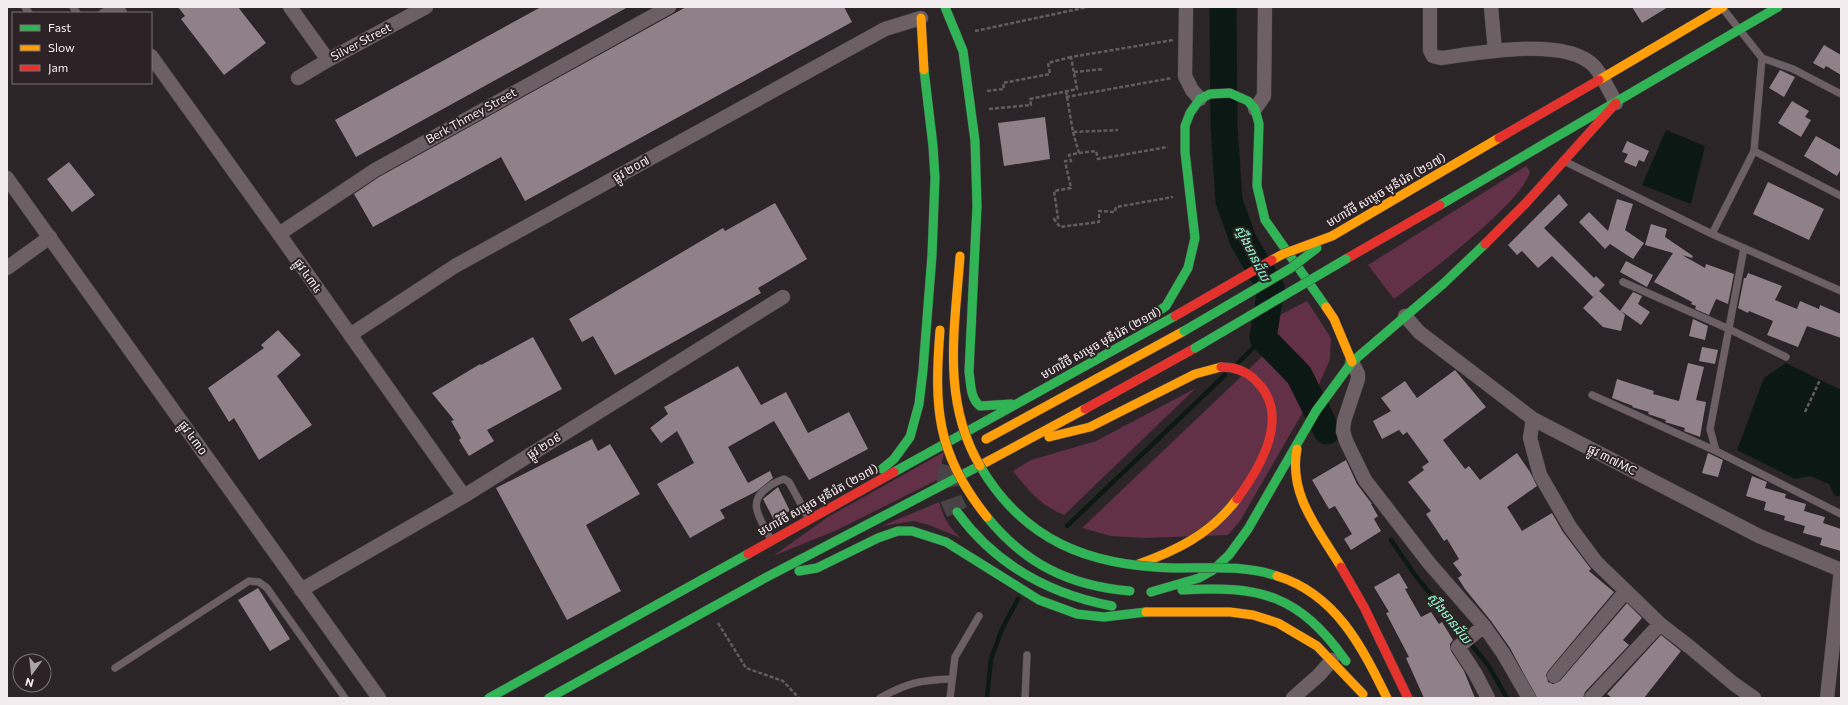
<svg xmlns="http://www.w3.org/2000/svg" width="1848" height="705" font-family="Commissioner,'Noto Sans Khmer',sans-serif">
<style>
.green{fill:#623047}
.water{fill:#0c1813}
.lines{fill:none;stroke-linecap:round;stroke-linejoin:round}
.stream{stroke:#0c1813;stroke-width:4.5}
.river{stroke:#0c1813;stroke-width:27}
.building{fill:#908087}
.primary-tunnel{stroke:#494346;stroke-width:22;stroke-dasharray:22 11;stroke-linecap:butt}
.lane-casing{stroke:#464244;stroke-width:8}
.street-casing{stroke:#464244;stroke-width:15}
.fast-casing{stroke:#464244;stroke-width:10}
.slow-casing{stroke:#464244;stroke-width:10}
.jam-casing{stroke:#464244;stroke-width:10}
.path{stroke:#635b5e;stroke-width:2.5;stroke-dasharray:4 2;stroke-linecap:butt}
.lane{stroke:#6c6065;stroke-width:7}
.street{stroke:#6c6065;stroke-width:14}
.fast{stroke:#30b455;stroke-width:9}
.slow{stroke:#ff9f0a;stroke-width:9}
.jam{stroke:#e5322d;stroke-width:9}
.fast-bridge-casing{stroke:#464244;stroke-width:10;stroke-linecap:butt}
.slow-bridge-casing{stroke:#464244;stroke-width:10;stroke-linecap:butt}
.jam-bridge-casing{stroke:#464244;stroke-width:10;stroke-linecap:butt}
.fast-bridge{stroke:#30b455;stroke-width:9}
.slow-bridge{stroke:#ff9f0a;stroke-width:9}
.jam-bridge{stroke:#e5322d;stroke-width:9}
.labels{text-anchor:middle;stroke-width:4;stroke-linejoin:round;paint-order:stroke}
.street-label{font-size:12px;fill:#f3ecef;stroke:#2d2327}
.water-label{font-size:13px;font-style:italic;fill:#91fbcf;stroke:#2d2327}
</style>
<rect width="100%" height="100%" fill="#2b2528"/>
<path class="green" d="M1526,166L1530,171C1524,202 1422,278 1394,299L1368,265Z
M1307,301L1331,338L1330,359L1317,389L1307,369L1274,333L1276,317Z
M1268,351L1296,384L1307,405L1240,521L1228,535L1145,538L1111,536L1082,528Z
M1196,388L1064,515C1040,505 1029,491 1013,471L1031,460L1096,441Z
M944,452L939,479L835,531L773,556L828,517Z
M939,502C944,518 949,528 961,538L929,525L914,521L882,526Z"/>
<path class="water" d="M1666,130L1705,146L1691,204L1642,185Z
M1786,363L1841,390V495L1835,497L1829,484L1810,476L1795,479L1737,450L1764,378Z"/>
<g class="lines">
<path class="stream" d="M1238,363L1263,338
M1067,526L1225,375
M1391,540L1415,575L1488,665L1507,698
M987,698L991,659L1002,629L1018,599"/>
<path class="river" d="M1223,7L1224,126L1229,201L1243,240L1271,288L1263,338L1299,375L1327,431"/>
</g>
<path class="building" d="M178,7H238L266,43L224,75L181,19L185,16Z
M541,7H628L356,157L335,120Z
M686,7H844L852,22L525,201L501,157L373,227L354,194L379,177Z
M1632,7H1668L1642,23Z
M1824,45L1841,55V75L1826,66L1824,69L1813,63Z
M1780,70L1795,77L1784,97L1769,88Z
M1792,101L1809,111L1805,117L1811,120L1801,137L1778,123Z
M1045,117L1050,159L1004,166L998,123Z
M1816,136L1841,150V169L1837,176L1804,156Z
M1627,141L1649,151L1644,162L1639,160L1636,167L1624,162L1628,154L1622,152Z
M69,162L95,195L72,212L47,179Z
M1768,182L1824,209L1809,240L1753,214Z
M1559,194L1568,205L1544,228L1594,278L1596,276L1605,285L1593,297L1552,256L1538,268L1522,251L1517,255L1508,245Z
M1617,199L1633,204L1625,230L1644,243L1633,259L1610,244L1605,249L1579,222L1589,212L1608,231Z
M775,203L807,259L758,288L761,293L615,375L593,336L582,342L569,319L723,228L725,231Z
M1651,224L1667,229L1665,237L1693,256L1692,258L1682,255L1705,268L1706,264L1734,274L1728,304L1716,299L1709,315L1695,309L1696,306L1691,304L1692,302L1654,282L1673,253L1645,245Z
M1626,261L1653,275L1647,287L1620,272Z
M1748,273L1782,286L1775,300L1797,309L1800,301L1819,309L1820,305L1841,314V338L1807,326L1798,347L1767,335L1773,321L1749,311L1748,313L1738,308L1744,278H1746Z
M1599,291L1620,311L1633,292L1642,296L1638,304L1650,312L1641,325L1621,311L1625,315L1621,331L1603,327L1583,308Z
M1693,319L1708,326L1705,340L1689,336Z
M278,330L301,355L277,376L312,425L259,460L234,418L229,422L208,388L264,348L261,345Z
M533,337L562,389L487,430L494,441L469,456L459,440L461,438L451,421L454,420L432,393L480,364L481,365Z
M1702,347L1718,350L1715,364L1699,361Z
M1688,363L1704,367L1696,400L1706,402L1700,437L1684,431L1685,428L1665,422L1666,420L1648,414L1649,412L1632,407L1633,406L1612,398L1617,379L1654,391L1653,394L1679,401Z
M738,366L761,405L786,392L808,433L849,412L868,449L809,480L774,421L728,447L748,483L770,471L773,478L757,491L720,510L725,518L690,538L657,484L694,463L677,431L661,443L650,428L668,414L664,407Z
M1455,370L1486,407L1443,440L1465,469L1469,466L1480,480L1517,453L1530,472L1537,486L1507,507L1522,531L1552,513L1563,532L1591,569L1589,571L1614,592L1548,671L1546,675L1548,682L1553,684L1560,681L1627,603L1642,618L1623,640L1629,645L1585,692L1583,698H1537L1510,648L1491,621L1465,589L1458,578L1462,575L1453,563L1459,559L1447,539L1444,541L1426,514L1431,511L1408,482L1424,470L1422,467L1429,462L1407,432L1403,435L1399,430L1382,439L1373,421L1391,411L1381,398L1405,381L1417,398Z
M592,439L598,451L610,444L640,494L586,525L621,591L567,620L496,488Z
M1708,453L1723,460L1718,477L1702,473Z
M1346,460L1357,484L1372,504H1371L1378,516L1374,519L1381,531L1351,550L1344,539L1352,534L1335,506L1329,509L1312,480Z
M1752,476L1767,482L1765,488L1786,494L1785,498L1806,504L1804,511L1825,517L1823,523L1841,529V551L1820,545L1822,538L1803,533L1805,526L1784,520L1785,516L1764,510L1766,502L1746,496Z
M778,487L790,511L774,520L763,499Z
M1399,573L1408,588L1405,589L1421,617L1431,612L1439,624L1442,622L1453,640L1450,644L1451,651L1464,671L1475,698H1424L1406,658L1409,657L1386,613L1389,612L1374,587Z
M258,588L290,639L270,651L238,600Z
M1661,635L1681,651L1644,698H1612L1607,694Z"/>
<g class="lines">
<path class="primary-tunnel" d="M950,466C945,483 949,496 957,512"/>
<defs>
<path id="lane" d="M25,7L29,13
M73,7L77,13
M102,13L112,7
M1762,58L1793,69L1841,94
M1754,151L1841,196
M1566,162L1712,234L1841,291
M1712,234L1754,151L1762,58L1724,10
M1744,248L1710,429L1716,451L1841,514
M1623,282L1729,329L1786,357
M1592,395L1716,451
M770,538C761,519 746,503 767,488C772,484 777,481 784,479L789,482L808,517
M115,668L249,581L259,582L267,588L345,698
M880,698C907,683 920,680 951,679
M950,698L955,657L979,616
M1025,698L1027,655"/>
<path id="street" d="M115,7L120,13
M290,7L328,60
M1186,7L1185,76L1192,90L1200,99
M1430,7V50L1433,56L1441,58C1478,53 1566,36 1594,66C1603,76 1609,91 1616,103
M1491,7L1495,51
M151,56L279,234L464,496
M298,78L328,60L426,7
M1255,109L1264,96L1265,7
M7,178L379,698
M279,234L375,170L669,7
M7,268L50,237
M1405,316L1419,332L1533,419L1759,536L1841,570
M350,335L455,266L885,29L921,18
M1352,362L1358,374V379L1344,421L1343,431L1346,441L1365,480L1429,563L1484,626L1503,653L1529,698
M1533,419L1530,438L1540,475L1570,527L1596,562L1660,624L1691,648L1734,684L1754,698
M301,590L464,496L783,297
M1484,626L1458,647L1475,673L1488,698
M1554,676L1626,591
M1293,698L1319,675L1332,660
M1591,698L1660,624
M1827,698L1841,570"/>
<path id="fast" d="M945,7L963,51L975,141L977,206L969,372C971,384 970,398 980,406L1011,404
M1440,205L1778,7
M1146,320L1166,306L1188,268L1195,238L1185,152V126L1190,113L1200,99L1210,94L1230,93L1248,101L1255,109L1259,124L1257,186L1265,220L1326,307
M882,469L894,459L910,437L919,404L923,370L932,255L935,178L933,146L924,70
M894,472L1175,316
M957,512C995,564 1049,594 1112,606
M799,571L817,568L878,538L898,531H912L946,542L1039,600L1077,614L1104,617L1146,612
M1182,590C1261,585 1299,595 1346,661
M1151,592L1199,578L1213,570L1229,555L1248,529L1316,411L1352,362L1443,284L1485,244
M489,698L748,554
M549,698L765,578L979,466"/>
<path id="slow" d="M921,18L924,70
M1599,80L1723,7
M1332,236L1499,138
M1326,307L1334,319L1352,362
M1049,437L1090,427L1195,374L1221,367
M986,439L1184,331
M1297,449C1288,495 1319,530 1341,567
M979,466L1085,409
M1136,565C1176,551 1211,534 1237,499
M1146,612H1230L1253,615L1278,623L1317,646L1363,694"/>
<path id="jam" d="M1499,138L1599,80
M1485,244L1526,203L1616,103
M1346,259L1440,205
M1221,367C1235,367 1248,372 1257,382C1291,416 1260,468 1237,499
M1085,409L1195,348
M748,554L894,472
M1341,567L1364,607L1408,698"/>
</defs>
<use href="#lane" class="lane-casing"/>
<use href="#street" class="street-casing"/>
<use href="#fast" class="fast-casing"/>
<use href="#slow" class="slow-casing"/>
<use href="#jam" class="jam-casing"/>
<path class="path" d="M975,31L1088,7
M1074,72L1104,69
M987,91L1004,89L1003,83L1050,74L1048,63L1071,57
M1066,91L1073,132L1118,130
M1066,97L1172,78
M989,109L1031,105L1030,99L1077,89L1071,57L1173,40
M1073,132L1079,153L1069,155L1071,161H1065L1071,188L1054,191L1058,218L1054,219L1060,227L1099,222V211L1115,212L1116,207L1173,197
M1079,153L1096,151L1098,159L1168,147
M1805,412L1820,380
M718,623L746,668L783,681L799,698"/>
<use href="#lane" class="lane"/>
<use href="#street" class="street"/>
<use href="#fast" class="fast"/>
<use href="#slow" class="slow"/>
<use href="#jam" class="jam"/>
<defs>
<path id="fast-bridge" d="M1184,331L1291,268L1317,248
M1195,348L1346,259
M980,466C1024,541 1089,566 1174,568C1209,568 1244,565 1277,576
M987,517C1025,564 1070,586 1130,591"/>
<path id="slow-bridge" d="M960,256C955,328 941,400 980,466
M1272,260L1283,254L1332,236
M940,330C934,407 936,454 987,517
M1277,576C1336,594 1362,647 1387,698"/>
<path id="jam-bridge" d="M1175,316L1272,260"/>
</defs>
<use href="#fast-bridge" class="fast-bridge-casing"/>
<use href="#slow-bridge" class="slow-bridge-casing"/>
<use href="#jam-bridge" class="jam-bridge-casing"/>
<use href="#fast-bridge" class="fast-bridge"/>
<use href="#slow-bridge" class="slow-bridge"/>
<use href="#jam-bridge" class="jam-bridge"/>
</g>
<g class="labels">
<g class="street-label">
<text transform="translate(361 42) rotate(-28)" y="4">Silver Street</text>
<text transform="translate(471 116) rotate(-29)" y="4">Berk Thmey Street</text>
<text transform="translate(631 169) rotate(-29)" y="4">ផ្លូវ ២០៧</text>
<text transform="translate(1386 190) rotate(-30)" y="4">មហាវិថី សម្តេច មុនីរ៉េត (២១៧)</text>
<text transform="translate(308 276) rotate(55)" y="4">ផ្លូវ ៤៣៤</text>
<text transform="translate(1101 343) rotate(-29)" y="4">មហាវិថី សម្តេច មុនីរ៉េត (២១៧)</text>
<text transform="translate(193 438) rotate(54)" y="4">ផ្លូវ ៤៣០</text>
<text transform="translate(544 446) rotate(-32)" y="4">ផ្លូវ ២០៩</text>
<text transform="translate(1612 460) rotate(27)" y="4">ផ្លូវ ៣៧MC</text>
<text transform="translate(818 500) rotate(-29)" y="4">មហាវិថី សម្តេច មុនីរ៉េត (២១៧)</text>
</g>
<g class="water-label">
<text transform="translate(1253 253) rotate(63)" y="5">ស្ទឹងមានជ័យ</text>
<text transform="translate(1450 618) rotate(51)" y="5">ស្ទឹងមានជ័យ</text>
</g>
</g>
<rect width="1848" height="705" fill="none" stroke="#f3ecef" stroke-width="16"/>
<rect x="12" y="12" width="140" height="72" fill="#2d2327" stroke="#7c7377"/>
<rect x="20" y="25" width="20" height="6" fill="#30b455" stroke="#7c7377"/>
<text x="48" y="32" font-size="12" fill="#f3ecef">Fast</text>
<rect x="20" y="45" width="20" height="6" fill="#ff9f0a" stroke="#7c7377"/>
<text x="48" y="52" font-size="12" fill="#f3ecef">Slow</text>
<rect x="20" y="65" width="20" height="6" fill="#e5322d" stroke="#7c7377"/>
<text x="48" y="72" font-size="12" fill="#f3ecef">Jam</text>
<g transform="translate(32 673) rotate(195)"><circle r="19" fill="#2d2327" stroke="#7c7377"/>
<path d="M0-3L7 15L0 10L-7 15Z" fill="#ada6a9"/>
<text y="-6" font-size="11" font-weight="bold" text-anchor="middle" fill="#f3ecef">N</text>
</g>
</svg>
